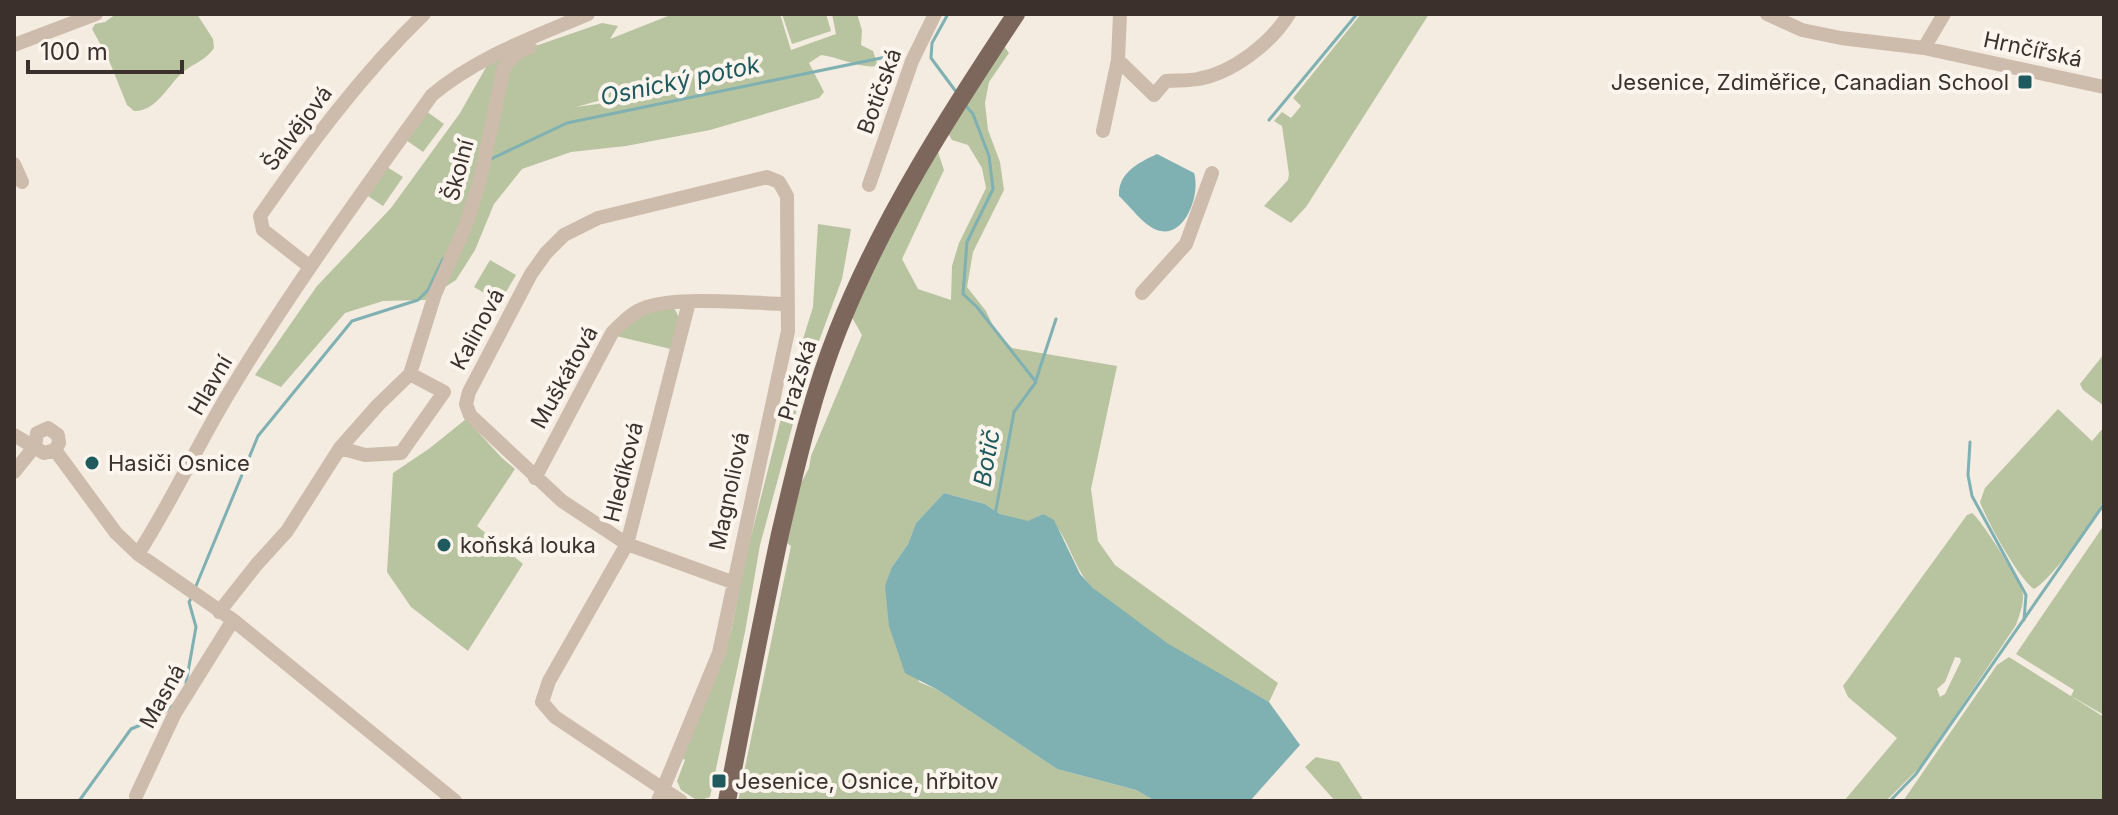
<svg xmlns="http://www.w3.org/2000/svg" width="2118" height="815" font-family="Inter,sans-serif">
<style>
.green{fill:#b8c4a0;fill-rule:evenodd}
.water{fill:#7fb0b2}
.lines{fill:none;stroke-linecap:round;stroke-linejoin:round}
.stream{stroke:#7fb0b2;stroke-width:3}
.minor{stroke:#cdbbac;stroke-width:14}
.major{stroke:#7d675c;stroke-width:18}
.poi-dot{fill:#1f5a5e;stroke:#fbf5ee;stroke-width:3}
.labels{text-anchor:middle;stroke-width:8;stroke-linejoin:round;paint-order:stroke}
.street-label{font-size:22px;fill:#3b302b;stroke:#fbf5ee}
.poi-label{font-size:22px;fill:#3b302b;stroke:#fbf5ee;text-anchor:start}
.water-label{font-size:24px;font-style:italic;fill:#1f5a5e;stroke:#fbf5ee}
</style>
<rect width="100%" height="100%" fill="#f4ebe1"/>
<path class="green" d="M116,14H197L213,39L214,48C205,61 194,63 183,72C168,85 156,112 134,111L127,105L108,58L92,29L95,24L105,22Z
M673,14H780L791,50L836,34L832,14H857L862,30L861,45L873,51L878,66C861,69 839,57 821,55L809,63L824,92L819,98L710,130L626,146L571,152L522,169L494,204L475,250L456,280L425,300L383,301L345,313L281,387L255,375L317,286L391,208L460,113L489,62L602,23L618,26L610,39ZM654,88L669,94L576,107L638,90Z
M782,14H826L831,31L792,44Z
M1361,14H1429L1306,207L1291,223L1264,206L1288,180L1289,174L1282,126L1274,121L1282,112L1291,118L1301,106L1293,98Z
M1004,46L1009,53L989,82L985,103L988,130L1000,162L1004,190L973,252L967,287L986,311L996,333L1012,348L1117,366L1091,489L1098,541L1115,565L1278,683L1269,702C1210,668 1145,636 1094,589C1071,568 1069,530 1043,514L1028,522L1000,514L985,504L944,493L916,523L908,544L892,567L919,682L938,690L1057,769L1136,790L1155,801H738L791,546L787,543L794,496L809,468L811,456L862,335L850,314L936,146L944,170L902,259L918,289L951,300L952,266L959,243L986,188L982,168L968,145L952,140L946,130Z
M426,111L444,124L423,152L406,140Z
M387,167L403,177L383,206L368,196Z
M818,224L851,229L842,279L806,376L760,545L745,632L710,797L698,801L681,790L677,781L685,760L682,758L731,631L746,556L793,371L813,307Z
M490,260L516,275L500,302L474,287Z
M672,307C685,317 675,335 671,349L616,336L642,314Z
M2104,354V406L2083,390L2080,384Z
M2058,409L2092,441L2104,427C2104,443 2108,489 2103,501C2098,517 2048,583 2034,589C2018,578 1987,521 1980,502L1985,488Z
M466,419L502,458L515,469L477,526L523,564L468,651L411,607L387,572L393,473L430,448Z
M1972,513C1981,519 2022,584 2023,594C2024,604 2019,616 2016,625L1922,765L1886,801H1844L1897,738L1848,697L1843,686L1967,515ZM1955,657L1960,658L1961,661L1945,694L1940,697L1937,689L1945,682Z
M2104,525V715L2071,696L2074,690L2016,654Z
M2009,657L2104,717V801H1903L1997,665Z
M1316,757L1339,762L1364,801H1335L1305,767Z"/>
<path class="water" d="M1157,154L1194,173C1201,195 1184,240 1157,230C1143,225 1130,206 1119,196C1118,173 1138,163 1157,154Z
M944,493L985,504L1000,514L1028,521L1043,514L1054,520L1080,574L1093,588L1167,643L1269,702L1300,745L1250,801H1155L1136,790L1057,769L938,690L905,673L889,626L885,586L892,567L908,544L916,523Z"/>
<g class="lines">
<path class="stream" d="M948,14L932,43L931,58L957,93
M966,106L973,114L989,156L993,189L967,242L963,294L977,307L1036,382L1014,412L995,515
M1269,120L1357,14
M491,159L567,123L886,57
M1036,380L1056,319
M1970,442L1968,475L1972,496L2026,595L2024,620
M196,586L258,436L352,321L418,300L428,290L443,259
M186,683L196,627L189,602L192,597
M79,801L131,729L159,717L172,706
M1890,801L1916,774L2104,504"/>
<path class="minor" d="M1767,14L1802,30L1841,38L1924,48L2104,87
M14,45L96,14
M1924,48L1944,14
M1118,60L1154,95L1166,81C1176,80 1188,81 1198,79C1233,73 1271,43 1289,14
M1103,131L1118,60L1120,14
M14,164L22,182
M869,185L912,61L935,14
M310,267L263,230L260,216C310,144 361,75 424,14
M1142,293L1186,244L1212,173
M410,374L435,294L466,225L480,180L504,67L518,52L530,47
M14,435L44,453L55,450
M35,446L37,433L48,428L58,435L59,443L55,450
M55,450L116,533L138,554L233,620L455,801
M14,472L35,446
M535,478L612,333C623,322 632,312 647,307C680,296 750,303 787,304
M138,554C174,498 200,439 235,383C295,284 364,190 432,95C477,57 534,37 588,14
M219,612L257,564L287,531L340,448L378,405L410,374L444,392L401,453L365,455L340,448
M136,796L175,713L233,620
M658,801L719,653L788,331L787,196L779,182L767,177L598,218L564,235L546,253L531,274L469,392L466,404L470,415L562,501L627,544L732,582
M681,801L555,717L542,702L549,681L627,544L689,302"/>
<path class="major" d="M727,801C744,712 761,623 780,534C796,466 812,395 838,330C883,217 949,115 1016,14"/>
</g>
<g class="poi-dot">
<rect x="2017" y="74" width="16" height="16" rx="4"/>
<circle cx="92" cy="463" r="8"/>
<circle cx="444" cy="545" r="8"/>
<rect x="711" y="773" width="16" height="16" rx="4"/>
</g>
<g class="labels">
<g class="street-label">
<text transform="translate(2033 49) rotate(12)" y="8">Hrnčířská</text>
<text transform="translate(879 91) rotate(-70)" y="8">Botičská</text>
<text transform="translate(297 128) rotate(-53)" y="8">Šalvějová</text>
<text transform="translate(458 170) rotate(-75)" y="8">Školní</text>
<text transform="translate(477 329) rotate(-62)" y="8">Kalinová</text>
<text transform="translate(564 377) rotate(-61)" y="8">Muškátová</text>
<text transform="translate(797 380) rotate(-73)" y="8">Pražská</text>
<text transform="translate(210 385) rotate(-60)" y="8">Hlavní</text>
<text transform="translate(623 472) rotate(-76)" y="8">Hledíková</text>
<text transform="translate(729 491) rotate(-78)" y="8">Magnoliová</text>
<text transform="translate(162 696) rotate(-61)" y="8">Masná</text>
</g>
<g class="poi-label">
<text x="2009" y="90" text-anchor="end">Jesenice, Zdiměřice, Canadian School</text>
<text x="108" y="471">Hasiči Osnice</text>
<text x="460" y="553">koňská louka</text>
<text x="735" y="789">Jesenice, Osnice, hřbitov</text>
</g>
<g class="water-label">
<text transform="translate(680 81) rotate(-12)" y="8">Osnický potok</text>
<text transform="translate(987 458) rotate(-80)" y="8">Botič</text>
</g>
</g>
<rect width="2118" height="815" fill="none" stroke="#3b302b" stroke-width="32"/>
<path d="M28 60v12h154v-12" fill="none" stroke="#3b302b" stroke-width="4"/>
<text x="40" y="60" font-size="24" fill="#3b302b" stroke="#fbf5ee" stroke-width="6" paint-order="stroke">100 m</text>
</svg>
